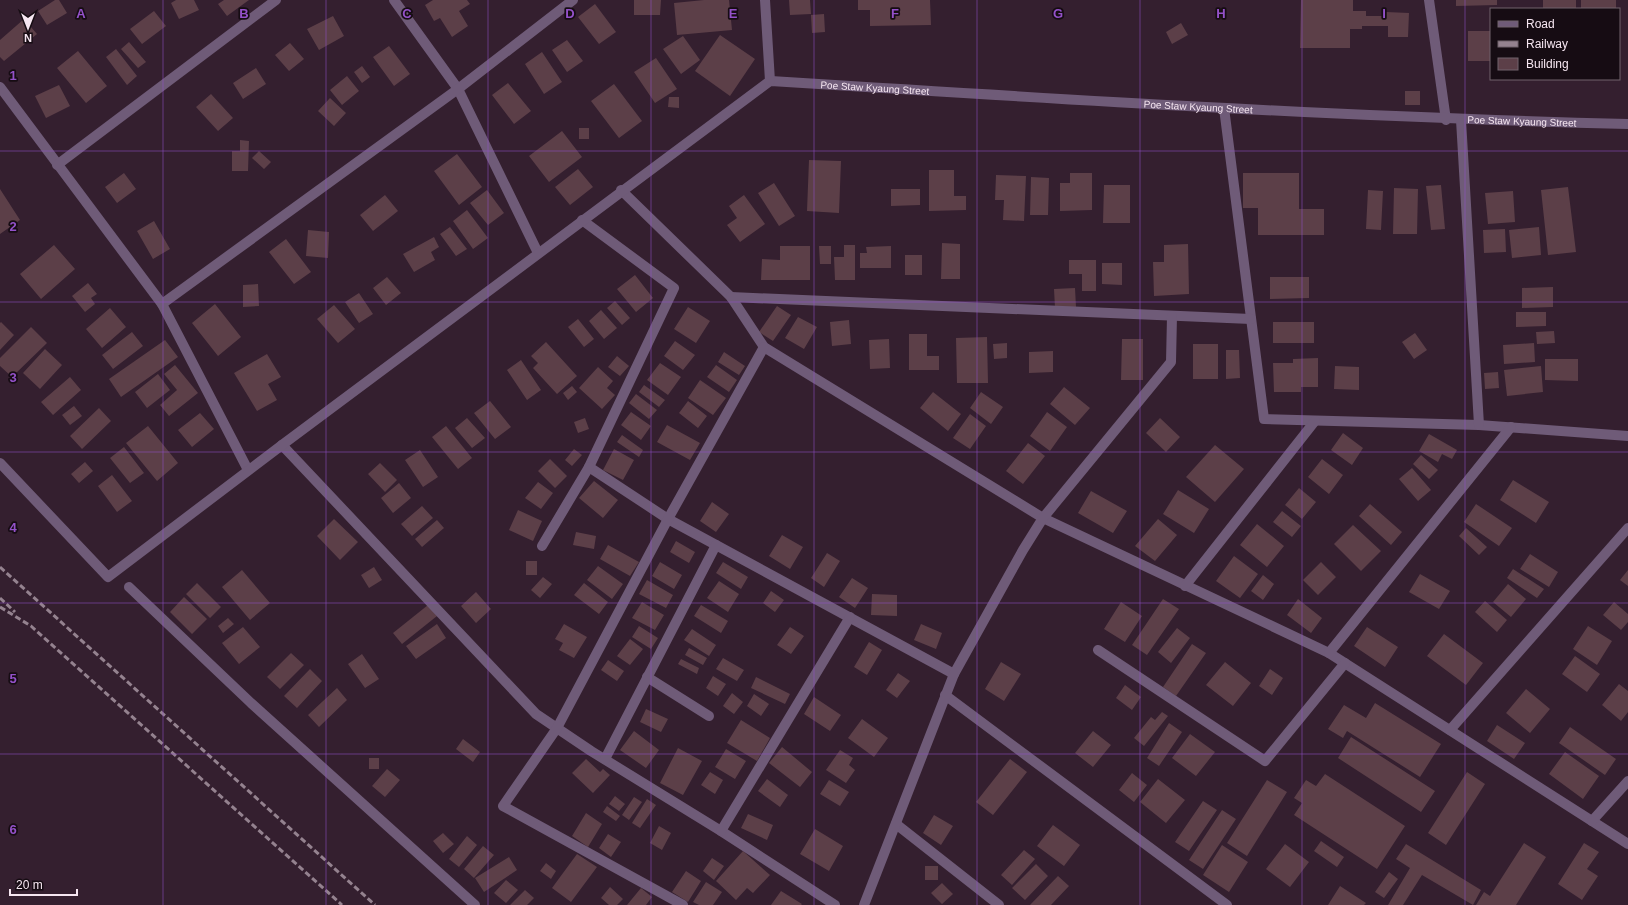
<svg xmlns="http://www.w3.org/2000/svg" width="1628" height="905" font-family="Helvetica,sans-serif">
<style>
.building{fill:#5c3f48}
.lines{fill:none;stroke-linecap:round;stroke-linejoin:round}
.minor{stroke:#6f5b78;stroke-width:10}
.rail{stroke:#94828f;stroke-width:3;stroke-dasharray:6 3;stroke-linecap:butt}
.grid{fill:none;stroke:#9451c9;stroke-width:1;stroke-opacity:0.55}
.labels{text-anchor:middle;stroke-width:3.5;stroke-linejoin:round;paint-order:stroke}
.street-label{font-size:10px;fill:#f6e6f1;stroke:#160c13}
.grid-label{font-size:13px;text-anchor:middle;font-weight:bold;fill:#9451c9;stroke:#160c13;stroke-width:3.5;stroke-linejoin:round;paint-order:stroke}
</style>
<rect width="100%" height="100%" fill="#341f2f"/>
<path class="building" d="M55,0H59L67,13L47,25L38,11Z
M176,0H194L199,10L179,19L171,3Z
M224,0H249L227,16L218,4Z
M433,0H467L470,4L459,11L468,26L452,37L440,18L434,21L425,5Z
M634,0H661L660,15H634Z
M704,0H729L732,30L677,35L674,3Z
M789,0H810L811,14L790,15Z
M858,0H930L931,25L870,26V10H858Z
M1301,0H1353V11H1366V16H1386V12L1409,13L1408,37H1388V26H1362V29H1350V48H1300Z
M1456,0H1497V5L1456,6Z
M1543,0H1576V9H1543Z
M1581,0H1616V9H1581Z
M595,4L616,32L599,44L578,17Z
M154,11L166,26L142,44L130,29Z
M824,14L825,32L812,33L811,15Z
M333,16L344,36L319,50L307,29Z
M24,19L37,34L4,61L0,57V40Z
M1181,23L1188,35L1172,44L1166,32Z
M1468,31H1491V61H1468Z
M720,35L755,59L730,96L695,71Z
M683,36L700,60L681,74L663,49Z
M567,40L583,61L567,72L552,50Z
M129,42L146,62L138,68L121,49Z
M290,43L304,59L289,71L275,55Z
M389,46L410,74L394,86L373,57Z
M116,49L137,76L127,85L106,57Z
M78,51L107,86L86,103L57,68Z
M542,52L562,82L544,94L525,64Z
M656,58L677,89L655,103L634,72Z
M362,66L370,77L362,83L354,72Z
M256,68L266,84L243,99L233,83Z
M347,76L359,91L342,105L330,90Z
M508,83L531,111L514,124L492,95Z
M614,84L642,121L619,138L591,101Z
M59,85L70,106L46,118L35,96Z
M1405,91H1420V105H1405Z
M211,94L233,118L218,131L196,107Z
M669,97H679V108L668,107Z
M330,98L346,113L334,126L318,111Z
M579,128H589V139H579Z
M562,131L582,157L549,182L529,156Z
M240,140L249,141L248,171H232V151H240Z
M259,151L271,162L264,169L252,158Z
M457,154L482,187L459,205L434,171Z
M809,160L841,161L839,213L807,211Z
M578,169L593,187L570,205L555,187Z
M929,170H954V196H966V210L929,211Z
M124,173L136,189L117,203L105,187Z
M1070,173H1092V210L1060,211V183H1070Z
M1243,173H1299V209H1324V235H1258V208H1243Z
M996,175L1026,176L1024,221L1003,220L1004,200H995Z
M1031,177L1049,178L1048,215H1030Z
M774,183L795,216L779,226L758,193Z
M1104,185H1130V223H1103Z
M1441,185L1445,229L1431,230L1426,186Z
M1568,187L1576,252L1548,255L1541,190Z
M1394,188L1418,189L1417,234H1393Z
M0,189L20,220L0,234Z
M891,189H920V205L891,206Z
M487,190L504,213L488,225L470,203Z
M1368,190L1383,191L1381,230L1366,229Z
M1513,191L1515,222L1488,224L1485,193Z
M385,195L398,211L373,231L360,215Z
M744,195L765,224L740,242L727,225L737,218L729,206Z
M467,210L488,238L473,249L453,221Z
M154,221L170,249L153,259L137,231Z
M450,227L467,249L456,256L440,234Z
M1539,227L1541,255L1512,258L1509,230Z
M1505,229L1506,252L1484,253L1483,230Z
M308,230L329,232L328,258L306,256Z
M434,237L439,247L431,252L435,260L414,272L403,254Z
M286,239L311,272L294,284L269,252Z
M942,243L960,244V279H941Z
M1188,244L1189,294L1154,296L1153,262H1164V245Z
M54,245L75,269L41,299L20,274Z
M844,245H855V280H835L834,257H844Z
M780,246H810V280H761L762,259L780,260Z
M819,246H831V264H820Z
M891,246V268H860V253H867L866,247Z
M905,255H922V275H905Z
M1069,260H1096V291H1082V274H1069Z
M1102,263H1122V285L1102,284Z
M635,275L653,298L636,312L617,289Z
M387,277L401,293L386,305L373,288Z
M1270,277H1309V298L1270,299Z
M88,283L97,294L91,298L95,304L85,312L72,296Z
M258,284L259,306L243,307V285Z
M1553,287V307L1522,308V288Z
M1075,288L1076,307L1055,308L1054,289Z
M359,293L373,314L359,323L345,302Z
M615,301L630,318L622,325L607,308Z
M215,304L241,337L218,356L192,323Z
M334,305L355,329L338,343L317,319Z
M777,306L791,315L773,341L759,332Z
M688,307L710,321L696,343L674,329Z
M110,308L126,327L102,348L86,329Z
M601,310L617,328L604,339L589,321Z
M1516,312H1546V326L1516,327Z
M798,317L817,327L804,349L785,338Z
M578,319L594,339L584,347L568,327Z
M849,320L851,344L832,346L830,322Z
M1,322L14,335L0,350V323Z
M1273,322H1314V343H1273Z
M31,327L47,343L12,377L0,366V358Z
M1554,331L1555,343L1537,344L1536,332Z
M132,332L143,346L113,369L102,355Z
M1415,333L1427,350L1414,359L1402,342Z
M909,334H927V356H939V370H909Z
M987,337L988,383H957L956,338Z
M889,339L890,368L870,369L869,340Z
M1122,339H1143V380H1121Z
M165,340L178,357L121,397L109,379Z
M675,341L695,355L683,370L664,356Z
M546,342L577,376L557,394L533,368L538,363L531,356Z
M1007,343V358L994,359L993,344Z
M1534,343L1535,362L1504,364L1503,345Z
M1193,344H1218V379H1193Z
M45,349L62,365L40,389L23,373Z
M1226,350H1239L1240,378L1226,379Z
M1053,351V372L1029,373V352Z
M724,352L745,366L739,375L718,362Z
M267,354L281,377L268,384L277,400L257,411L234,373Z
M617,356L629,366L620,376L608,367Z
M1318,358V387H1301V392H1274L1273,363H1293V359Z
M1545,359H1578V381L1545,380Z
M521,360L541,390L527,400L507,370Z
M660,363L681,377L668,395L647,380Z
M175,365L198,393L169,416L160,405L177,390L164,374Z
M716,365L737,380L729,392L707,377Z
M1335,366L1359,367V390L1334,389Z
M1541,366L1543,392L1507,396L1504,370Z
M598,367L613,381L607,388L615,395L602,409L579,388Z
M1498,372L1499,388L1485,389L1484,373Z
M158,374L170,390L147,408L135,392Z
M70,377L81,390L53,415L41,402Z
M700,380L726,398L713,415L688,398Z
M644,385L665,400L659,407L639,392Z
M572,386L577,392L568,400L563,393Z
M1064,387L1090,408L1075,425L1050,404Z
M933,392L961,414L948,431L920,408Z
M981,392L1003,407L991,424L970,408Z
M636,394L657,410L649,419L629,403Z
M490,401L511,427L495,439L474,413Z
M688,401L707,416L698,428L679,413Z
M74,406L82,416L70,425L62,415Z
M99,408L111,421L82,449L70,436Z
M631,412L651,426L641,440L621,425Z
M1047,412L1067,427L1050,451L1030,436Z
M200,413L214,429L192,447L178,430Z
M970,414L986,426L970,449L953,438Z
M467,418L485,438L472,448L455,428Z
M585,418L589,429L578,433L574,422Z
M1160,418L1180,437L1166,452L1146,433Z
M667,425L700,443L690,460L657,442Z
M148,426L178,463L157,481L126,443Z
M446,426L472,458L458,469L432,437Z
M1343,433L1363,448L1352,465L1331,450Z
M1429,434L1457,450L1452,459L1442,454L1438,462L1419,451Z
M622,435L643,450L639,457L617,442Z
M1028,443L1045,456L1023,484L1006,471Z
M1215,445L1244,469L1215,502L1186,477Z
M124,447L144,473L130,483L110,458Z
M574,449L582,455L572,466L565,460Z
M614,449L634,460L623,480L603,470Z
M420,450L438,477L423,487L405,460Z
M1421,455L1438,470L1429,479L1413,464Z
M550,459L567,476L555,488L538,471Z
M1322,459L1343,475L1329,494L1308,477Z
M85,462L93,471L79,483L71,474Z
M380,463L397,480L385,492L368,474Z
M1412,468L1431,490L1418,501L1399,479Z
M112,475L132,501L117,512L98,486Z
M1513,480L1549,502L1536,523L1500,500Z
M594,481L618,500L603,518L579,498Z
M538,482L553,493L541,509L525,498Z
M399,483L411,498L393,513L381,498Z
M1299,488L1316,502L1302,519L1285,505Z
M1178,490L1209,509L1194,533L1163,514Z
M1091,491L1127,511L1113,533L1078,513Z
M712,502L729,514L716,532L700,521Z
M1370,504L1402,532L1391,545L1359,516Z
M1476,504L1512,528L1499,546L1464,522Z
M422,506L433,518L412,536L401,524Z
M518,510L542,521L533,541L509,530Z
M1282,511L1301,526L1292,537L1273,522Z
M334,519L358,542L340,560L317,536Z
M1158,519L1177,535L1155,561L1135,546Z
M437,520L444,528L422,547L415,539Z
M1257,524L1284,546L1267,567L1240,545Z
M1353,525L1381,551L1361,571L1334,544Z
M1466,528L1487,547L1479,555L1459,536Z
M576,532L596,536L594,549L573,545Z
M782,535L803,547L790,569L769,556Z
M676,541L695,552L689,563L670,552Z
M608,545L639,562L630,576L600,559Z
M827,553L840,561L824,587L811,578Z
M1530,554L1558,572L1549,587L1520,569Z
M1234,556L1258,574L1240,598L1216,581Z
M526,561H537V575H526Z
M660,562L682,575L674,589L652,576Z
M723,562L748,577L741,589L716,573Z
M1321,562L1336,577L1318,595L1303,580Z
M598,566L623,584L612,599L587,580Z
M374,567L382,580L369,588L361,575Z
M1513,569L1544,589L1537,598L1507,578Z
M242,570L270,603L250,620L222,587Z
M1628,570V586L1620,580Z
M1420,574L1450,591L1439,609L1409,592Z
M1263,575L1274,584L1263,600L1251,591Z
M543,577L552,584L540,598L531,590Z
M852,578L868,588L855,608L839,597Z
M647,580L673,595L666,608L639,594Z
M719,581L739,594L728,612L707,598Z
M197,583L221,607L210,618L186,594Z
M584,583L608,602L599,614L574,595Z
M1508,584L1526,599L1511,617L1493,602Z
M771,591L784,600L775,612L763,603Z
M476,592L491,609L476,623L461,606Z
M872,594L897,595V616L871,615Z
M184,597L207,619L192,634L170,612Z
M1163,599L1179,609L1147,655L1132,645Z
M1298,599L1322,618L1311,633L1287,615Z
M1485,601L1507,620L1497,632L1475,612Z
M642,602L664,615L655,630L632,618Z
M1121,602L1142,616L1125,642L1104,629Z
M1614,602L1628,614V622L1621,630L1603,615Z
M428,605L437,616L402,644L393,633Z
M701,605L728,621L721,633L694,616Z
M228,618L234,624L223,633L218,626Z
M437,624L446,638L416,659L406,646Z
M564,624L587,637L574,658L559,650L563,643L555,639Z
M921,624L942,633L936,649L914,640Z
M639,626L658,638L651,649L632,637Z
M1588,626L1612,641L1597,665L1573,649Z
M243,627L260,647L239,664L222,643Z
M790,627L804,636L791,654L777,645Z
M1367,627L1398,647L1385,667L1354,646Z
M1177,628L1190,638L1171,663L1158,652Z
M692,629L716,645L709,656L684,640Z
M1444,634L1483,663L1466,685L1427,656Z
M630,639L643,649L630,665L617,656Z
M869,642L882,650L867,675L854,667Z
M1192,644L1206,653L1176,696L1163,687Z
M689,648L707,658L703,665L685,655Z
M291,653L304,665L280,689L267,677Z
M362,654L379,679L365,688L348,664Z
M1575,656L1600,674L1587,692L1562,674Z
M723,658L744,670L737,681L716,669Z
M681,659L699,668L697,674L678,664Z
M608,660L624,671L617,681L601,670Z
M1001,662L1021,674L1004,701L985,689Z
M1225,662L1251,683L1233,706L1206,685Z
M310,669L322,681L297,708L284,696Z
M1270,669L1283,678L1272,695L1259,686Z
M898,673L910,681L897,698L886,690Z
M713,676L726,684L718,696L706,688Z
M756,677L790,694L785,704L751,688Z
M1619,684L1628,691V712L1621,721L1602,705Z
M1125,685L1141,697L1132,710L1116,698Z
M337,688L347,700L319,727L308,715Z
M1526,689L1550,709L1530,733L1506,713Z
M732,693L743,702L734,714L723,706Z
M754,694L769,704L761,716L747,706Z
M814,697L841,715L830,731L804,714Z
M1375,703L1441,744L1420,777L1347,731L1343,738L1328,729L1344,705L1366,718Z
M646,709L668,719L661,732L640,722Z
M1162,712L1168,716L1144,746L1134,738L1151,717L1155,720Z
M862,719L888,738L874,757L848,738Z
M741,720L770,738L757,761L727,743Z
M1169,723L1182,732L1159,766L1147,758Z
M1497,725L1525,743L1514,759L1487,741Z
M1570,727L1616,759L1605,775L1559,743Z
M634,731L659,750L646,768L620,750Z
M1093,731L1111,745L1093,767L1075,753Z
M1190,734L1215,752L1196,776L1172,758Z
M1351,737L1435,791L1421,812L1338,758Z
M463,739L480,752L473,762L456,749Z
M782,747L812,772L800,787L769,763Z
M678,748L702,761L683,795L660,783Z
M726,749L746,761L735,779L715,767Z
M840,750L853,758L849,765L855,770L846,783L826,770Z
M1565,752L1599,776L1583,799L1549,774Z
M369,758H379V769H369Z
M586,759L600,772L603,769L610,775L593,793L572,773Z
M1010,759L1027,772L993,815L976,802Z
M387,769L400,780L385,797L372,786Z
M710,772L723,780L715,794L701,785Z
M1467,772L1485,784L1446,845L1428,833Z
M1132,773L1147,785L1134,802L1119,790Z
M1325,774L1405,826L1377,869L1294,815L1302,803L1294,798L1306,780L1316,786Z
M767,779L788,795L780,807L758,791Z
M1158,779L1185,800L1166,823L1140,802Z
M829,780L849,792L840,806L820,794Z
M1267,780L1287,792L1247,856L1227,843Z
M615,796L625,804L619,811L609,804Z
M634,797L642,802L629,820L622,815Z
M647,799L656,805L640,828L632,823Z
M1203,801L1217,810L1189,851L1175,842Z
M607,806L620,816L616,821L603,812Z
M1222,810L1236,819L1203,869L1189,860Z
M586,813L602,824L588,847L572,836Z
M748,814L773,825L767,840L741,828Z
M934,815L953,826L941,845L923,833Z
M1053,825L1080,845L1064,866L1037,846Z
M659,826L671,833L662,850L650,843Z
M815,829L843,846L829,871L800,854Z
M443,833L454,844L443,853L433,841Z
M608,834L621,842L611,857L599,848Z
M467,836L477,845L459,867L449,859Z
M1321,841L1344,857L1337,867L1314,851Z
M1524,843L1546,857L1516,905H1476L1484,892L1490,896Z
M1584,843L1599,852L1587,869L1598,876L1582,900L1558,884Z
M1285,844L1309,862L1290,887L1266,869Z
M1406,844L1481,890L1473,905L1422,875L1403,905H1388L1410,868L1396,859Z
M1222,845L1248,862L1229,892L1203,875Z
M483,846L494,855L474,878L464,869Z
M1024,850L1035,859L1012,885L1001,875Z
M743,851L770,875L753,893L747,888L736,900L716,881Z
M577,854L597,867L571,902L552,888Z
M509,857L517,870L484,892L475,878Z
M712,858L724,866L714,880L703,871Z
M546,863L556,871L551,879L540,871Z
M1036,864L1048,876L1025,900L1012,888Z
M925,866H938V880H925Z
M686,871L701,881L688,902L672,892Z
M1389,872L1398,879L1384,898L1375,892Z
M1058,876L1069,886L1051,905H1030Z
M506,880L518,890L506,903L494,893Z
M706,882L722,892L713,905H699L693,902Z
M942,883L953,894L942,904L931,893Z
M1340,886L1366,903L1364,905H1328Z
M610,887L623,899L617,905H609L601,898Z
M641,888L652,897L646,905H627Z
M525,890L534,898L527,905H510Z
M781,891L802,904L801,905H771Z"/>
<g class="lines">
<g class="minor">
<path d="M394,0L458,89L538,253"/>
<path d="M1429,0L1446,120"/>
<path id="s1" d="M770,81C1056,99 1341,117 1628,124"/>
<path d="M0,87L162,304L248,470"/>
<path d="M1224,108L1264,419L1479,425L1628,436"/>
<path d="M1461,120L1479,425"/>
<path d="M57,165L276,0"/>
<path d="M621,190L731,297L764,347L1043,518L1329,653L1628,844"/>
<path d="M582,220L674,288L589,467L668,519L954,674"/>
<path d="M731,297L1251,319"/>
<path d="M162,304L458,89L573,0"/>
<path d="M282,445L536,714L591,751L721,831L835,905"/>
<path d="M0,463L108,577L282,445L770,81L765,0"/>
<path d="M542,546L589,467"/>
<path d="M1185,586L1315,421"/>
<path d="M129,587L251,703L475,905"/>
<path d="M1098,650L1265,761L1345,663"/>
<path d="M1329,653L1511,427"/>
<path d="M647,677L709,716"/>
<path d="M945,695L1227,905"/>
<path d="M1450,730L1628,528"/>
<path d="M605,759L716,545"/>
<path d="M1592,821L1628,781"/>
<path d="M896,824L999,905"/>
<path d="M721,831L850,617"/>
<path d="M683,905L503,806L557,728L668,519L764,347"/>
<path d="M864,905L954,674L1023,550L1043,518L1171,362L1172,316"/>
</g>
<path class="rail" d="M0,567L375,905
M0,598L15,612
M0,607L31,626L342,905"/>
</g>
<path class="grid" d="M163,0V905M326,0V905M488,0V905M651,0V905M814,0V905M977,0V905M1140,0V905M1302,0V905M1465,0V905M0,151H1628M0,302H1628M0,452H1628M0,603H1628M0,754H1628"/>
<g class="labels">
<g class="street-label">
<text dy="4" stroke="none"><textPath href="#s1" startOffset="105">Poe Staw Kyaung Street</textPath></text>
<text dy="4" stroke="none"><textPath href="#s1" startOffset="429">Poe Staw Kyaung Street</textPath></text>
<text dy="4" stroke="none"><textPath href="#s1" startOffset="753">Poe Staw Kyaung Street</textPath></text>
</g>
</g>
<g class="grid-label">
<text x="81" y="18">A</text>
<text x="244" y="18">B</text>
<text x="407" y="18">C</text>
<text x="570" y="18">D</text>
<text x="733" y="18">E</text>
<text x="895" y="18">F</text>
<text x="1058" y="18">G</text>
<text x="1221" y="18">H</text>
<text x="1384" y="18">I</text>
<text x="13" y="80">1</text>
<text x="13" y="231">2</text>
<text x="13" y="382">3</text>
<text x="13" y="532">4</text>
<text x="13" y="683">5</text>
<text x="13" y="834">6</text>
</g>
<rect x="1490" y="8" width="130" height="72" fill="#160c13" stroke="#70636c"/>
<rect x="1498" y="21" width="20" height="6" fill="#6f5b78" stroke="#70636c"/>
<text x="1526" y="28" font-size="12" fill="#f6e6f1">Road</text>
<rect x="1498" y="41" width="20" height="6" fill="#94828f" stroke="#70636c"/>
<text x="1526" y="48" font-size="12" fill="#f6e6f1">Railway</text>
<rect x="1498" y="58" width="20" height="12" fill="#5c3f48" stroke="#70636c"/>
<text x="1526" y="68" font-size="12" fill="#f6e6f1">Building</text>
<g transform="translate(28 28) rotate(180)" stroke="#160c13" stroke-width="3" paint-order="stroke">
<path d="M0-3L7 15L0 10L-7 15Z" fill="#f6e6f1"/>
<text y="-6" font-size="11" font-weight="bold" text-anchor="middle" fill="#f6e6f1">N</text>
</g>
<path d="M10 889v6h67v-6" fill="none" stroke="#f6e6f1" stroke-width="2"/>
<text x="16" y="889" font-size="12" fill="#f6e6f1" stroke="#160c13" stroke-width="3" paint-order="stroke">20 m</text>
</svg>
